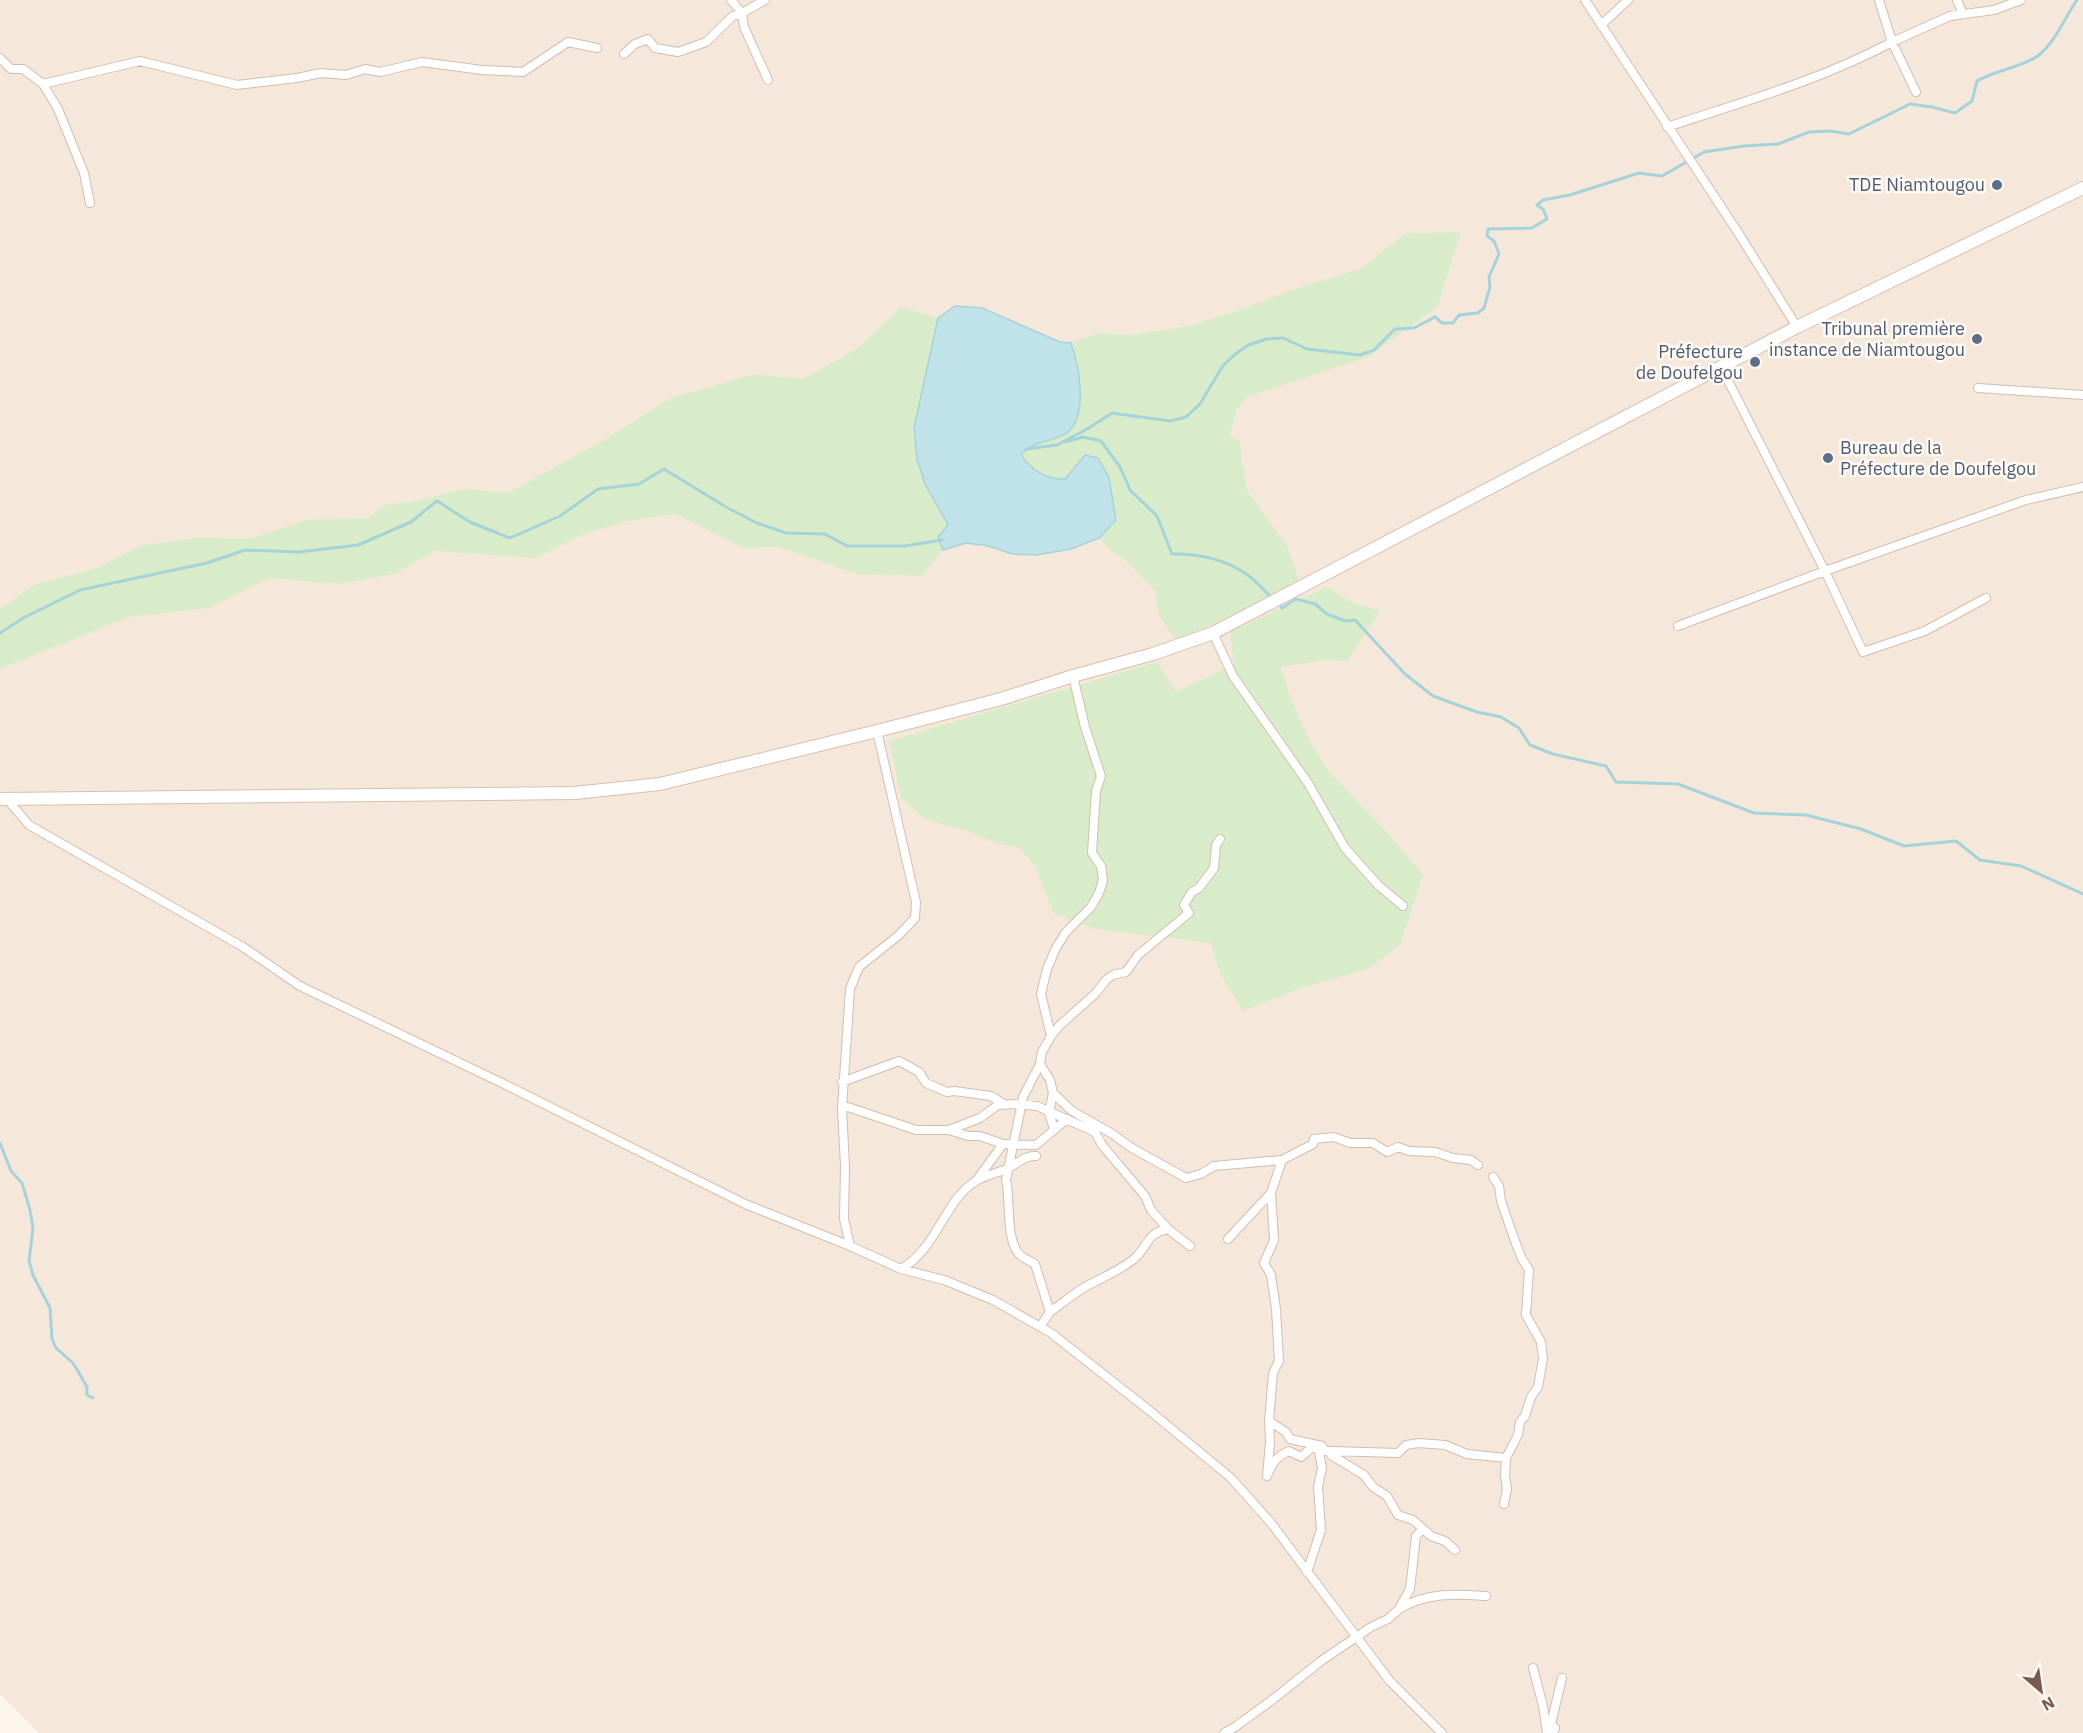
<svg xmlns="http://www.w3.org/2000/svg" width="2083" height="1733" font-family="'IBM Plex Sans',sans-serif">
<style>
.residential{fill:#f5e8da}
.green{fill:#d8ecc9}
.water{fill:#bfe3e8;stroke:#a5d3da;stroke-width:1.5}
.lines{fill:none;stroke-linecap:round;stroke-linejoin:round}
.stream{stroke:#a5d3da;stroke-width:3}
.street-casing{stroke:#d1beb0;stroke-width:10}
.secondary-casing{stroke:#d6c0b0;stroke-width:14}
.street{stroke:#fff;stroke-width:8}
.secondary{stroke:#fff;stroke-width:12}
.service-dot{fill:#5c6f8a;stroke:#fffaf3;stroke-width:2}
.labels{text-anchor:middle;stroke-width:5;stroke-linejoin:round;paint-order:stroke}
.service-label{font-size:18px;fill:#4e5e75;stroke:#fffaf3;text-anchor:end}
</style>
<rect width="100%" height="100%" fill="#fdf6ec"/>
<path class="residential" d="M0,0H2083V1733H39L0,1694Z"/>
<path class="green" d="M1461,232L1437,307L1368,357L1247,397L1237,409L1229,436L1239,440L1247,491L1287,546L1300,584L1176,641L1159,615L1155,591L1126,561L1108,548L1099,538L1116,520L1085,456L1065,479C1046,479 1031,470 1021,454L1034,445L1059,436L1079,410L1078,364L1071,343L1098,333L1133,335L1188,326L1240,310L1294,289L1360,269L1406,233Z
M901,307L938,318L921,397L917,459L930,495L948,525L938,537L943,550L922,576L857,574L779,547L743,548L676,514L627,521L584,534L536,558L435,551L394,574L339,584L269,578L209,608L129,617L0,669V609L34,585L97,568L142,545L198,538L249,539L306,520L368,518L385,505L410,502L464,489L508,493L602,441L671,398L755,374L804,379L858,348Z
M1327,587L1353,603L1380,611L1347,661L1325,660L1281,667L1290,697L1311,744L1330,773L1383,828L1423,875L1400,945L1368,969L1301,988L1243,1011L1220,973L1211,943L1095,929L1054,914L1035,866L1019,848L995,843L966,831L925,819L901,798L889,741L1157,662L1176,692L1234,664L1230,632Z"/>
<path class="water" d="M955,306L982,308L1060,342L1071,343C1079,365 1087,409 1071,429C1064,438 1047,440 1037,444C1031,446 1026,450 1021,454C1030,470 1047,480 1065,479L1085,455L1098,458L1109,478L1116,520L1099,538L1071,549L1036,555L1012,554L989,546L966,543L943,550L938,537L948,525L925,484L917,459L914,428L938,318Z"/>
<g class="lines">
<path class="stream" d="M1065,442L1083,437L1101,441L1120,467L1130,490L1157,516L1172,554C1198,553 1228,560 1249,576C1257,582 1265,591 1273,599
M1026,449L1057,445L1089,428L1112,413L1170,421L1186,417L1200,404L1222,367L1233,356L1248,345L1267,339L1283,338L1307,349L1360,355L1374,350L1395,329L1414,328L1435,317L1442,323H1453L1459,315L1478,313L1484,308L1490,287L1489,277L1499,254L1494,241L1487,236L1488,229L1532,228L1547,219L1543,209L1537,205L1543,200L1570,195L1639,173L1662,176L1704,152L1744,146L1778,144L1809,132L1830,131L1849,134L1910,104L1932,107L1955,113L1972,101L1977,81C1995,70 2024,67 2039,55C2056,41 2065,17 2077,0
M1278,603L1282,608L1296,599L1315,604L1327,614L1345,621L1355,620L1405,674L1433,696L1477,712L1501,717L1519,728L1530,745L1553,754L1606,766L1616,782L1678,784L1754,813L1806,815L1861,829L1904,846L1956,841L1980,860L2021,866L2083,894
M0,633L25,617L80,590L207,563L245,550L299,552L358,545L411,522L437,501L470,522L510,538L560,516L598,489L639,484L664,469L726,507L757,523L786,533L825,534L847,546H905L942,540
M0,1143L11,1171L22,1183L30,1210L33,1228L29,1261L33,1275L50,1308L52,1339L56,1348L73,1363L79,1373L87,1387V1395L93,1398"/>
<defs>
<path id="street" d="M731,0L742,13L744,27L768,80
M1585,0L1739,234L1797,327
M1957,0L1963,14
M1601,25L1628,0
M624,54L635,44L648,39L655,48L678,52L706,42L733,16L742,13L765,0
M0,58L11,69H23L43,84L58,109L84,173L90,203
M43,84L140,61L237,85L297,78L321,73L346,75L365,69L380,72L422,62L482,70L523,72L568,42L597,48
M1916,92L1892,42L1950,16L1994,10L2021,0
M1667,127C1743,102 1821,80 1892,42L1879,0
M1721,367L1825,571L1863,652L1925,631L1986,598
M1978,388L2083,395
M1678,626L1825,571L2026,500L2083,487
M1213,633L1233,676L1308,783L1345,848L1378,885L1403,906
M877,731L916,902L915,918L899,935L859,967L850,989L842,1108L845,1166L844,1219L850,1246L901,1269L944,1280L993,1300L1051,1333L1150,1411L1231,1478L1271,1523L1389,1680L1442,1733
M7,799L29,825L243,947L300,986L502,1083L745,1204L850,1246
M1051,1036L1041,994L1047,969L1056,948L1066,932L1091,907L1099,893L1103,880L1101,866L1092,853L1096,791L1101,776L1085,727L1073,676
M842,1082L899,1061L919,1072L926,1083L947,1092L954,1091L991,1096L1004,1104
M1053,1093L1072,1111L1111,1133L1132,1148L1186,1178L1201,1174L1214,1166L1282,1160
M842,1108L848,1107L916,1130H949L968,1136H980L1003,1144L1036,1145L1067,1119
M1054,1129L1049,1113L1053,1093L1050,1080L1040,1064L1042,1052L1051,1036L1059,1026L1095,994L1107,979L1113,975L1126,972L1138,955L1189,913L1184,905L1192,892L1199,888L1214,868L1216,845L1220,839
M949,1130L980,1118L998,1105L1015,1104L1037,1106L1095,1132L1102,1145L1145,1196L1151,1210L1168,1229L1190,1246
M1493,1177L1499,1186L1501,1201L1515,1241L1522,1259L1529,1270L1526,1315L1541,1342L1543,1358L1538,1387L1531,1397L1525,1416L1520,1422L1518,1435L1506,1458L1505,1476L1507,1489L1504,1504
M976,1181L1003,1144
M1271,1193L1274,1240L1264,1263L1271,1275L1276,1309L1279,1361L1273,1373L1269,1421L1286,1432L1290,1439L1322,1446L1325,1451H1331V1455L1364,1475L1373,1487L1387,1496L1398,1515L1413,1520L1431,1536L1445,1541L1455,1550
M1228,1239L1271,1193L1282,1160L1313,1144L1314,1139L1334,1137L1350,1143H1373L1387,1152L1398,1147L1409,1151L1435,1152L1453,1158L1471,1160L1478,1165
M901,1269C937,1249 945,1199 976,1181C986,1175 997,1173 1007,1169C1017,1164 1025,1155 1036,1156
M1050,1312C1061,1304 1073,1294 1085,1287C1101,1278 1119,1271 1134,1259C1148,1247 1146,1233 1168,1229
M1040,1327L1050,1312L1035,1264C1030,1261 1023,1258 1019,1254C1005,1237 1011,1201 1006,1180L1023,1097L1040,1064
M1269,1421L1270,1442L1267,1476C1272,1463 1276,1457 1289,1451L1301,1457L1311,1448L1320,1447
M1331,1451L1398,1453L1406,1445L1419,1443L1445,1445L1467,1454L1506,1458
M1307,1572L1321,1530L1318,1487L1322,1468L1319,1452L1322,1446
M1399,1609C1426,1592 1455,1594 1486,1596
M1533,1668L1543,1706L1547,1733
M1224,1733L1235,1727L1272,1700L1321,1661L1371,1627L1388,1619L1399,1609L1410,1589L1416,1536L1423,1529
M1553,1733L1555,1728L1551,1724L1562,1678"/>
<path id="secondary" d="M0,799L574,793L660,784L877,731L1001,699L1073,676L1153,654L1213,633L1797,327L2083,188"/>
</defs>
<use href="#street" class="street-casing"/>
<use href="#secondary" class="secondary-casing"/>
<use href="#street" class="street"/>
<use href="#secondary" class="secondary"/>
</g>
<g class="service-dot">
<circle cx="1997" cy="185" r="6"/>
<circle cx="1977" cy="339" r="6"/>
<circle cx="1755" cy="362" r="6"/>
<circle cx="1828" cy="458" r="6"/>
</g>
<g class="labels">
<g class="service-label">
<text x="1985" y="191">TDE Niamtougou</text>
<text x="1965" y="335">Tribunal première<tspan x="1965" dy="21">instance de Niamtougou</tspan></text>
<text x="1743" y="358">Préfecture<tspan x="1743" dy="21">de Doufelgou</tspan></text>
<text x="1840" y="454" text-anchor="start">Bureau de la<tspan x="1840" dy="21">Préfecture de Doufelgou</tspan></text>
</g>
</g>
<g transform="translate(2041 1691) rotate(151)" stroke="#fffaf3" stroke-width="4.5" paint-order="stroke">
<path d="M0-4.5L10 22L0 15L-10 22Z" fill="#7a5c4d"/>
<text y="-9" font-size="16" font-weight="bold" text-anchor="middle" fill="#7a5c4d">N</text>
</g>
</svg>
